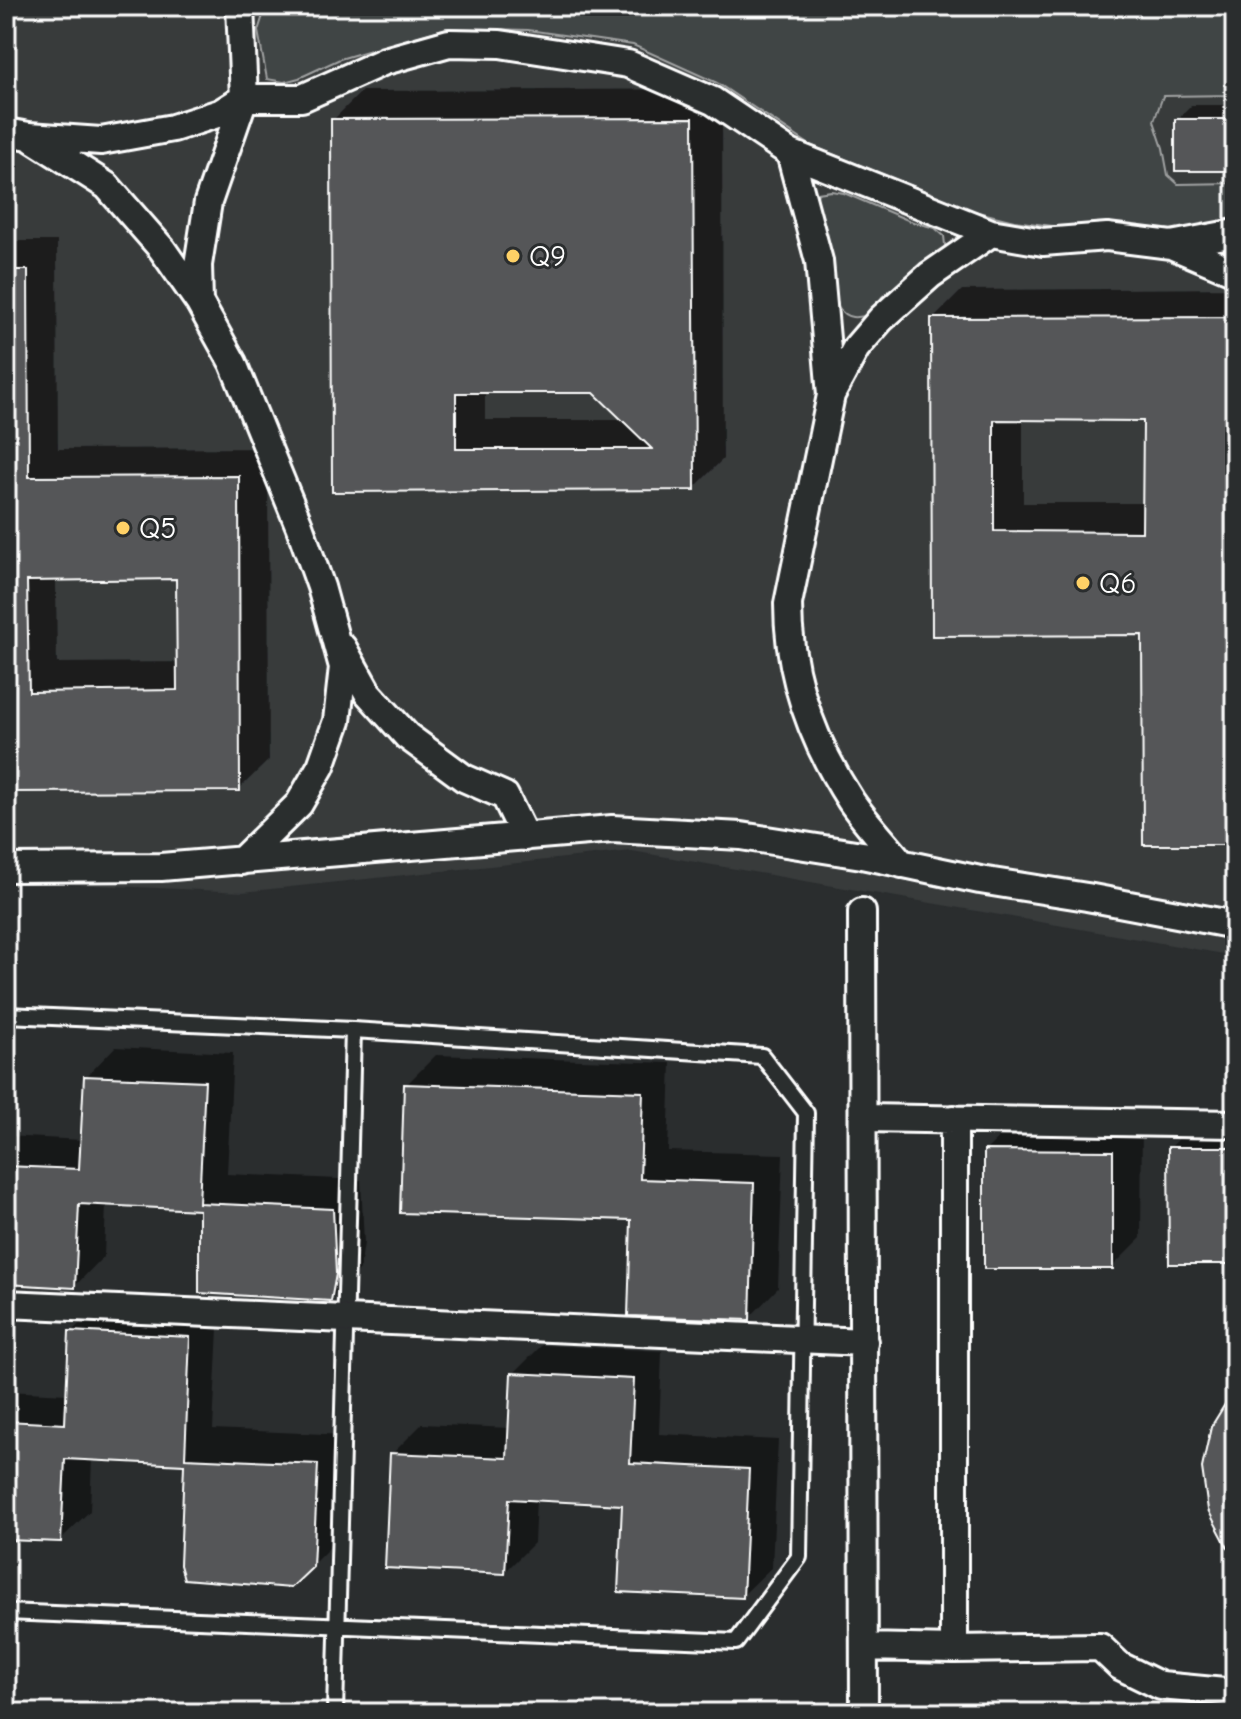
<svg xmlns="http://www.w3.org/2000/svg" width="1241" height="1719" font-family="'Comic Neue',sans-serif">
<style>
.built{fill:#373a3b}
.green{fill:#414445;stroke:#a0a2a2;stroke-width:2}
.shadow{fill:#0007;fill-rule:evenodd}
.building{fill:#555758;stroke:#fff;stroke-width:2;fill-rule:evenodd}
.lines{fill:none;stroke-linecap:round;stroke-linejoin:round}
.lane-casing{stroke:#fff;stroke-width:20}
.street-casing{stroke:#fff;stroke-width:32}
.lane{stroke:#2a2d2e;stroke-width:14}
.street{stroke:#2a2d2e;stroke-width:26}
.poi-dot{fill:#ffd166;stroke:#2a2d2e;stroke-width:3}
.labels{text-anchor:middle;stroke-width:6;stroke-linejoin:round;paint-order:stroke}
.poi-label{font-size:30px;fill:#fff;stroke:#2a2d2e;text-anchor:start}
</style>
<rect width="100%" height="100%" fill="#2a2d2e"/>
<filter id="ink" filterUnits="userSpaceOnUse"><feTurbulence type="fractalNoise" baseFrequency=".0125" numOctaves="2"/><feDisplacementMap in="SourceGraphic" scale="16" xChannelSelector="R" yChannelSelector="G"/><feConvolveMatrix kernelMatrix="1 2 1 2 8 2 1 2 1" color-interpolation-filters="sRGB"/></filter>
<g filter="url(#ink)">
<path class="built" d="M6,6H1235V956L632,851L243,892L6,881Z"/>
<path class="green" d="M266,6H1235V95L1163,96L1154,121L1163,148L1168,175L1178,184L1235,183V219L1176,230L1060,227L1014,221L974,211L810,145L717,83L633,45L528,30L447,28L340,59L299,78L284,82L267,79L258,31Z
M831,191L844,193L910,221L935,228L944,236L945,245L944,255L926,263L882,297L873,314C857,318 847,321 837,306L815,205L818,193Z"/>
<path class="shadow" d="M722,89L723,459L694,488L334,490L333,120L362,91ZM485,391H595L625,420H485Z
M1192,105H1235V169L1177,120Z
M6,241H57L58,449L268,448L269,760L239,789L6,790ZM178,577L179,662L57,663L56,579Z
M1235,288V843L1144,633L934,634L933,319L962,290ZM1023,418L1145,419V503H1023Z
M115,1047L233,1053L227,1174L361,1180L364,1243L360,1269L330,1299L201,1208L106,1204L104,1256L75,1286L6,1282V1136L83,1140L86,1077Z
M436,1055L671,1063L668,1151L783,1154L778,1288L749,1318L633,1218L406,1085Z
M1199,1118H1235V1262L1170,1148Z
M1016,1121L1142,1122L1141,1238L1112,1267L986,1150Z
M101,1302L219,1308L213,1429L347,1435L342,1535L312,1565L186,1463L92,1458L90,1511L60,1540L6,1538V1391L68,1394L71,1332Z
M542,1345L662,1351L659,1434L778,1440L772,1567L742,1596L624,1503L536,1499L534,1543L505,1572L392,1454L422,1424L510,1428L513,1374Z"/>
<path class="building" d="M693,118L695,490L332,492L331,119ZM456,393H594L652,449H456Z
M1175,119H1235V171H1175Z
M6,270H28L29,477L239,476L240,791L6,792ZM176,579L177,690L29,692L27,581Z
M1235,317V845H1143L1142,635L932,636L931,318ZM994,420L1143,421L1142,532L994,531Z
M84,1076L205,1081L199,1203L333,1209L336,1274L331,1301L199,1293V1210L79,1204L75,1288L6,1284V1166L79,1169Z
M404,1084L643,1092L640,1179L754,1183L750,1320L628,1316L631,1220L400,1213Z
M1168,1147H1235V1264H1169Z
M984,1150L1113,1151V1269H984Z
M69,1331L190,1337L185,1458L318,1464L313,1567L291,1588L184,1579L180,1565L184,1465L65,1459L61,1542L6,1540V1421L65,1424Z
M511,1373L634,1379L630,1463L749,1469L743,1598L618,1592L622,1505L509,1499L505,1574L385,1568L390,1453L507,1458Z
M1235,1388V1555L1228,1548L1208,1510L1202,1468L1211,1427Z"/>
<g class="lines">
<defs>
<path id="lane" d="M6,1015L353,1030L762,1056L806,1113L799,1557L736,1642L6,1612
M335,1713L353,1030"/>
<path id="street" d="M6,132L29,136L101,141L173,128L220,113L244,98H302L385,61L449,43L500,44L628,64L713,101L790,153L991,233L1043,242L1107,237L1171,245L1235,233
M33,139L107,186L162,249L199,302L233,363L299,525L321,587L343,667L337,721L321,766L299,804L241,861
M790,153L819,261L831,395
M1171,245L1235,272
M199,302L198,265L208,202L244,98L240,6
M343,648L368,693L407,736L464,778L505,796L525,837
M902,864C885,843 866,823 851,801C813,742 788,675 788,604L831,395L856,348L881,319L930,275L991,233
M6,868L161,867L612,829L741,836L862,855L980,880L1087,897L1235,925
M862,912L864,1713
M864,1118L1235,1124
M954,1119V1649
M6,1304L864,1342
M864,1647L954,1649L1100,1647L1120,1666L1161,1686L1235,1693"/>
</defs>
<use href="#lane" class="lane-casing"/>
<use href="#street" class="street-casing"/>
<use href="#lane" class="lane"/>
<use href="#street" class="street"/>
</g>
</g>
<g class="poi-dot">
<circle cx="513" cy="256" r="8"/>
<circle cx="123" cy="528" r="8"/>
<circle cx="1083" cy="583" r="8"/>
</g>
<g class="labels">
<g class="poi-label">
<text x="529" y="266">Q9</text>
<text x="139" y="538">Q5</text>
<text x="1099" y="593">Q6</text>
</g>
</g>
<rect width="1241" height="1719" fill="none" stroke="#2a2d2e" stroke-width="32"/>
<rect x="16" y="16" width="1209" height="1687" fill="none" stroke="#fff" stroke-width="3" filter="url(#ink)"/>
</svg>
